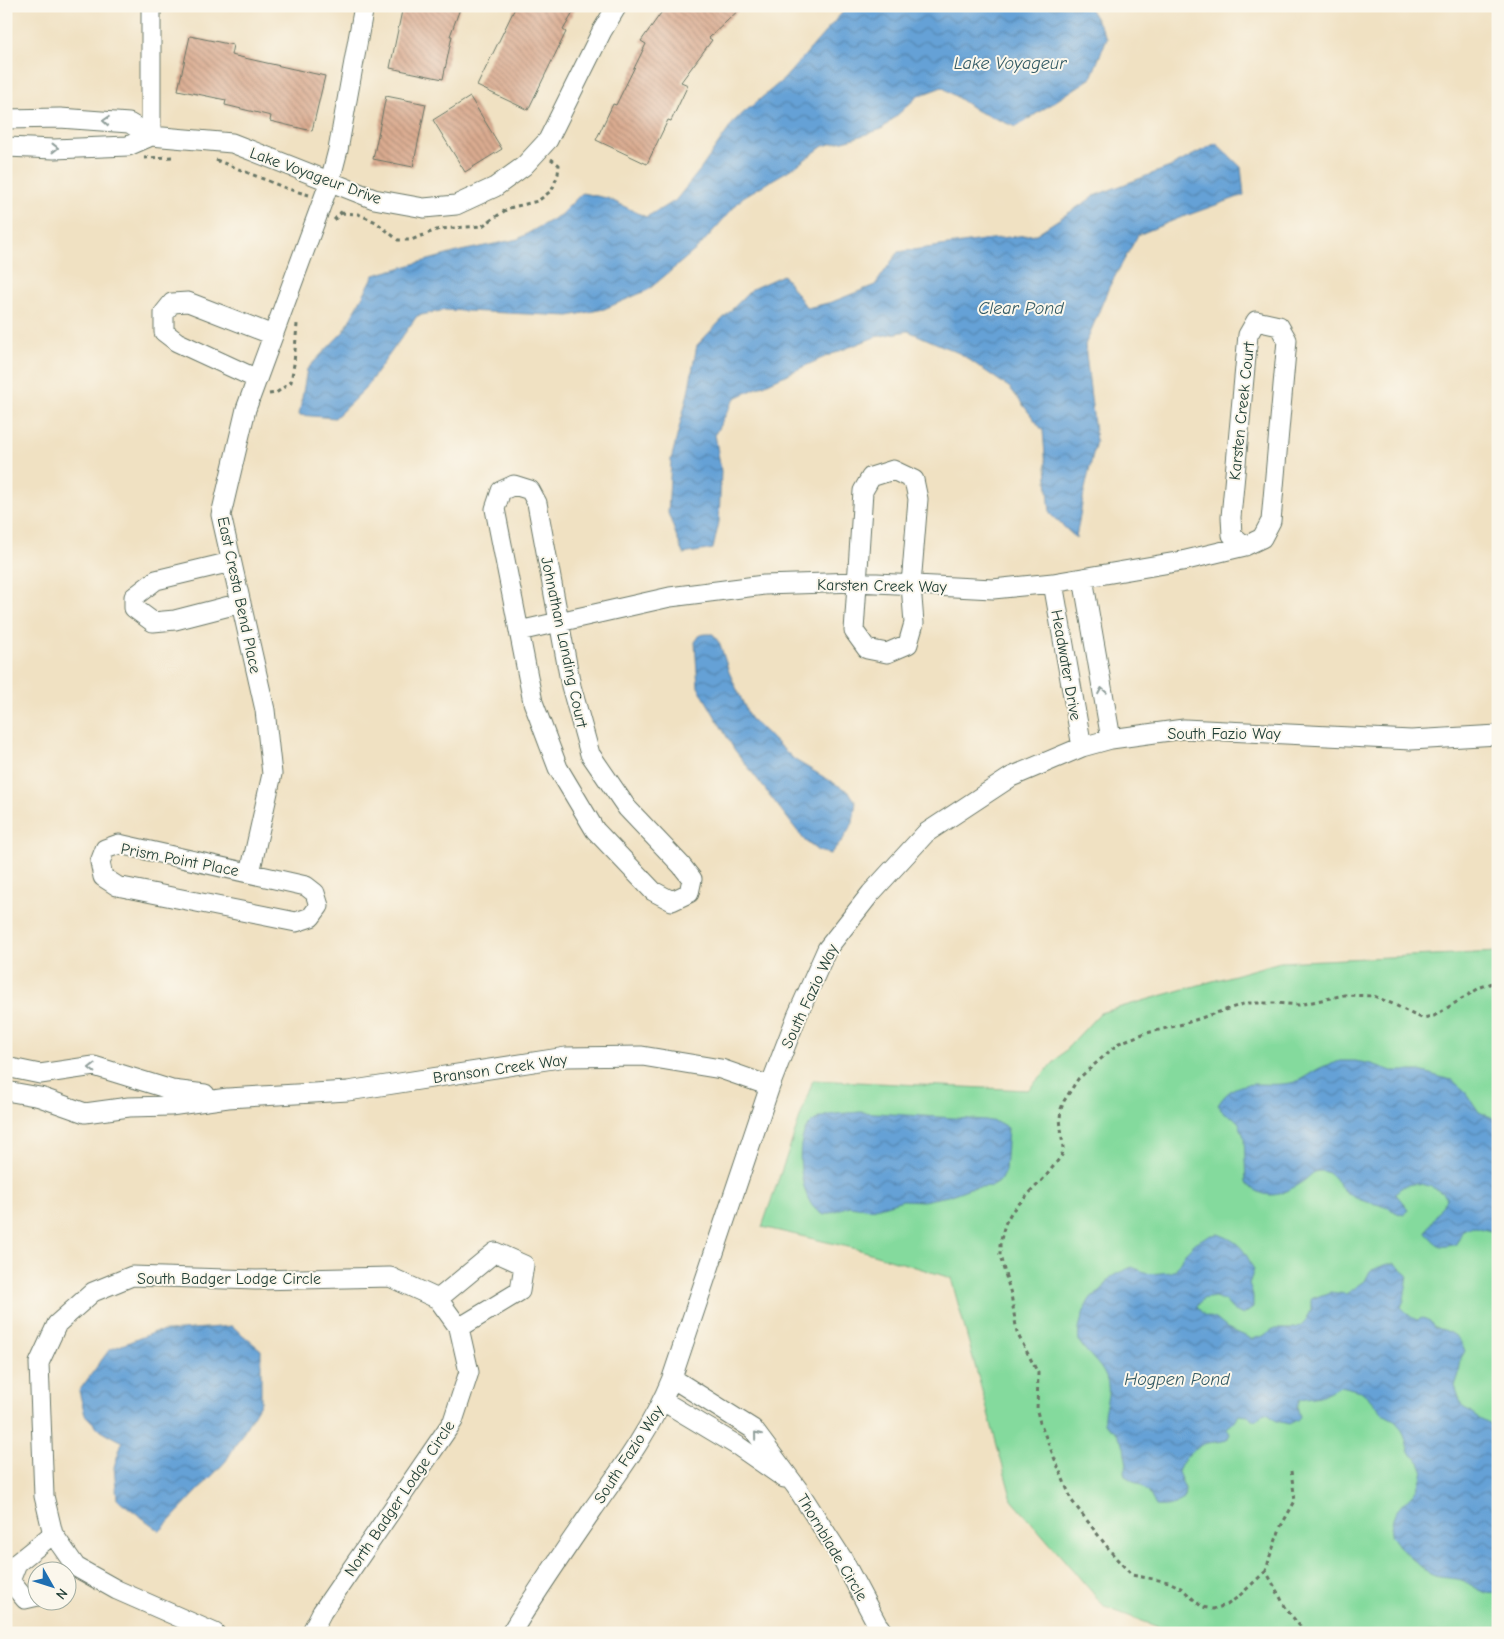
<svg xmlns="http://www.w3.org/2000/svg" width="1504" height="1639" font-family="'Comic Neue',sans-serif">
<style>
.green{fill:#84da9d;stroke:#528c68}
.water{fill:url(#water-waves);stroke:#426f85}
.building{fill:url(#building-back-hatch)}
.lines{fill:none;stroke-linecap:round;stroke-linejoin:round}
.minor-casing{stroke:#687666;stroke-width:21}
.path{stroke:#687666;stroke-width:3;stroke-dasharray:4 4;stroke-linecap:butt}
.minor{stroke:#fff;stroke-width:19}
.oneway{stroke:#8f9e9a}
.labels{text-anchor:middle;stroke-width:4;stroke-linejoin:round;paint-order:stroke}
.street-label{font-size:16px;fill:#1f3d34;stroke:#fbf7ec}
.water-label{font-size:18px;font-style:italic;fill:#345b65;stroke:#fbf7ec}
</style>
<defs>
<pattern id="water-waves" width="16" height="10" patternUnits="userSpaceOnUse" patternTransform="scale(1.25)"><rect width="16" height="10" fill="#65a1d6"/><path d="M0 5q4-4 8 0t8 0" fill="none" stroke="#5384ae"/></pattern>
<pattern id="building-back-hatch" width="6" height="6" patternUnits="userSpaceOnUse" patternTransform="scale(1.25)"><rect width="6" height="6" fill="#daab90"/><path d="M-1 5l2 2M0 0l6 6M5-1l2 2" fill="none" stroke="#b08c76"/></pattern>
</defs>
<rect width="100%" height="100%" fill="#fbf7ec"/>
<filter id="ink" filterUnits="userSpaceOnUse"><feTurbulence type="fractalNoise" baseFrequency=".02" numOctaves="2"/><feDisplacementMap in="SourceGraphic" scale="10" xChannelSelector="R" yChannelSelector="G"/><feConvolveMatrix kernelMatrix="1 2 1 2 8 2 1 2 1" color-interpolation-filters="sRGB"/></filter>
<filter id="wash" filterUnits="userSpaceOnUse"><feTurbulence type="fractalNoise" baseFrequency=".0096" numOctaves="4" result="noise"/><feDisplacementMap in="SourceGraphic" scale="20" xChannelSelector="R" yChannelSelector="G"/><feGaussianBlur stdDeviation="1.12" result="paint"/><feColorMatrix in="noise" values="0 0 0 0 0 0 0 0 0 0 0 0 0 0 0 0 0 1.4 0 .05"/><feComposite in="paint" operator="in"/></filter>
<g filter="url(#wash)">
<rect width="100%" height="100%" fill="#f0e1c2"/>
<path class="green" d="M1498,952V1633H1174L1105,1607L1012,1500L951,1278L857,1249L762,1227L813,1080L1028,1090L1100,1013L1280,962Z"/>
<path class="water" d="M848,6H1088L1107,38L1091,78L1016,127L977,111L942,87L918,96L882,129L851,139L823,146L796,166L743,197L699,247L648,290L604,309L569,316L445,310L417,316L364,390L335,418L299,415L307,369L344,331L374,275L461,251L518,239L560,215L582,193L607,198L646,217L675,201L700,170L735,120L784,79Z
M1216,143L1241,167L1244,195L1177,219L1138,235L1109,287L1085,345L1096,441L1084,493L1076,538L1050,514L1043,431L1010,388L961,354L908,331L875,337L827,356L735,398L715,434L721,471L719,522L713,549L683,554L668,513L671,460L688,393L697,345L752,289L783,275L807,308L832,302L875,285L898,252L983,240L1036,234L1096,195L1170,167Z
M705,634H713L720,644L729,672L750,718L795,760L849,792L856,802L853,823L842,841L830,854L818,851L805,841L734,749L698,687L695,642L700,635Z
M1340,1061H1355L1372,1064L1392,1071H1420L1447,1079L1452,1080L1465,1091L1479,1112L1498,1120V1233L1472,1226L1463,1230L1456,1244C1440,1249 1438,1246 1426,1233C1431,1220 1441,1210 1447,1197C1436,1187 1419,1180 1405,1186C1401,1187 1398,1191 1395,1193L1408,1209L1404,1215C1397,1214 1393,1210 1386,1207C1372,1202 1356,1202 1344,1190C1337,1184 1333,1171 1321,1171C1313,1171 1310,1176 1305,1180C1283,1195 1268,1203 1246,1183L1244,1137L1239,1123L1233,1117L1225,1114L1218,1105C1238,1072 1264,1090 1295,1082C1303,1079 1311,1073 1318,1069C1325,1065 1333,1064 1340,1061Z
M860,1112L986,1120L1000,1123L1008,1128L1005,1171L1000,1181L992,1186L970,1188L948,1196L923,1201L903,1200L872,1209L849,1206L824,1215C821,1213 817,1211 814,1208C800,1193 793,1137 811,1123C825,1112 843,1114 860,1112Z
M1218,1234C1240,1242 1244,1249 1254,1270L1249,1284L1253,1296V1308L1243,1315L1233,1310L1225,1301L1215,1297L1202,1299L1197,1307L1204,1315L1216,1319L1227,1328L1252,1339L1263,1336L1273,1329H1291L1300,1326L1306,1320L1311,1311V1299L1330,1292L1346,1294L1365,1281L1370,1271L1384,1265L1394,1263L1408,1275L1404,1300L1401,1307L1411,1317L1417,1320L1423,1318L1430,1321L1434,1328C1450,1330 1460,1336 1465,1351L1461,1358L1459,1374L1455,1386L1462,1406L1476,1417L1498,1429V1593C1485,1596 1475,1587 1464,1581C1456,1577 1439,1579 1429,1574L1398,1546L1390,1535C1391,1528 1392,1519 1396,1512C1409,1494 1419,1495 1423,1469L1420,1462L1409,1452L1404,1434L1400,1427L1394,1420L1383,1414L1368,1397L1361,1391L1340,1386L1320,1396L1300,1399L1297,1406L1300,1417L1297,1420L1289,1424L1276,1421L1269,1414L1264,1413L1258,1419L1254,1420L1248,1416L1239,1415L1234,1422L1227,1428L1230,1434L1227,1440C1220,1442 1213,1442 1207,1443C1194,1446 1182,1460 1178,1472L1185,1489L1184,1499C1174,1505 1168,1507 1156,1506L1149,1493L1142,1486L1125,1476L1124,1471L1127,1465L1124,1447L1116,1432L1104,1423C1102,1407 1113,1395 1106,1377C1100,1363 1088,1355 1080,1343C1075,1335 1084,1307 1090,1299C1092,1295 1099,1294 1102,1290C1105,1286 1107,1281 1111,1277C1117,1273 1125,1270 1132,1267L1150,1274L1171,1272L1176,1269L1184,1254L1195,1243L1207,1236Z
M232,1326L261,1350V1402L226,1461L160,1531L117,1499L114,1467L122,1442L101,1431L85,1415L79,1391L109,1350L155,1332Z"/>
<g id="blocks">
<path class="building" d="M403,6H461L450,36H452L443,79L390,68Z
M516,6H577L563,30L566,32L528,110L477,86Z
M666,6H743L709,38L712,40L681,82L688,85L671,121L668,120L647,164L596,140L613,104L616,105L646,44L641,41Z
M190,36L233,45L231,55L325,76L312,131L270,121L271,116L225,105L226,100L178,90Z
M386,96L426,104L413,167L373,159Z
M470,97L502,149L465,172L433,120Z"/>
</g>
</g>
<g filter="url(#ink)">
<use href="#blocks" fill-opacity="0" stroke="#687666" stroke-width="1"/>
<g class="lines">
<defs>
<path id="minor" d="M6,119L60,118L129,123L151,136L232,143L374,199L424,208L456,205L495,187L524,166L548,140L602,31L617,6
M151,136V6
M6,147L54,149L128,146L151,136
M257,379L177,342L164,332V313L172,303L188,302L273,335
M893,470L914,480L918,499L911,585L914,623L908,644L887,653L867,649L854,631L863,491L871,477Z
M514,485L530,490L537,503L571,686L590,754L627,808L681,865L692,879L689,893L672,901L653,891L595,830L558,768L533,702L495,509L501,491Z
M231,562L156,580L134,597V608L153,622L175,620L241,603
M1083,578L1111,739
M1053,583L1082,747
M519,631L670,597L764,585L857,582L993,589L1053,583L1182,561L1245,546L1262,538L1271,521L1287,340L1279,326L1256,321L1248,335L1231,517L1232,535L1245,546
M119,844L306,886L315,893L319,906L311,917L296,922L117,886L103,877L100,862L105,849Z
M250,873L272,774L265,710L221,515L246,409L330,181L338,150L364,6
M6,1067L40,1074L94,1066L172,1090L205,1094
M6,1091L40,1097L85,1113L129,1107L170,1106L228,1098L348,1091L566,1057L642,1056L721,1069L770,1086
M438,1299L495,1252L524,1265L520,1291L459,1328
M672,1378L753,1429L797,1488L842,1558L877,1624L884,1633
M663,1401L738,1446L784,1478
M38,1596L25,1599L10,1581L17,1563L53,1534
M215,1633L117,1590L76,1567L53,1534L44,1496L39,1363L57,1324L93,1292L132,1276L256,1280L390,1277L438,1299L459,1328L469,1372L453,1421L322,1612L311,1633
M511,1633C537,1590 565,1550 593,1509C623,1467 653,1426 672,1378L770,1086L797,1016L827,949L871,893L926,833L1011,777L1082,747L1111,739L1184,729L1411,740L1498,735"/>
</defs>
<use href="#minor" class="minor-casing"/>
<path class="path" d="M144,158L175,157
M216,160L288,189L309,195
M341,213L358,214L376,222L398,240H411L439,229L482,226L509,208L538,201L552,190L558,174L559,165L551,159
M334,220L341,213L338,209
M269,394L276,393L291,382L294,364L297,324
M1291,1471L1295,1501L1281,1526L1270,1556L1266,1571L1287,1610L1299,1625L1310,1633
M1266,1571L1238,1597L1227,1605L1213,1609L1202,1607L1181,1588L1169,1582L1132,1575L1115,1557L1072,1501L1040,1423L1037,1411L1038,1373L1017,1333L1011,1294L1000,1256V1243L1005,1224L1012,1211L1046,1176L1062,1155L1063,1148L1060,1118L1061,1109L1064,1101L1078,1079L1119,1043L1143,1034L1183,1024L1246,1003H1276L1299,1005L1344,995L1374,996L1395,1005L1412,1014L1422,1018L1434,1016L1481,987L1498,981"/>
<use href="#minor" class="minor"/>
</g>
<defs><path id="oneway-chevron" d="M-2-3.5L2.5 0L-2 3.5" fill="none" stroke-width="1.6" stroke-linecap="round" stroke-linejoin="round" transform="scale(1.25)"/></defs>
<g class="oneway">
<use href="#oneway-chevron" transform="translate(106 121) rotate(-176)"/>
<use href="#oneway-chevron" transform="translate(55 148)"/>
<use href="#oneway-chevron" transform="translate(1102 691) rotate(-100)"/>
<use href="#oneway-chevron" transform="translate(92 1068) rotate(-179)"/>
<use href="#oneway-chevron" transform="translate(757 1435) rotate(-129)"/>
</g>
</g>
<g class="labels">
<g class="street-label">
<text transform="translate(316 175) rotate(20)" y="6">Lake Voyageur Drive</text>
<text transform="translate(1241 411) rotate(-84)" y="6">Karsten Creek Court</text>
<text transform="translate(882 585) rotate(1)" y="6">Karsten Creek Way</text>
<text transform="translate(240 595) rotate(78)" y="6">East Cresta Bend Place</text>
<text transform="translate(565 642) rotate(78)" y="6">Johnathan Landing Court</text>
<text transform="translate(1067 665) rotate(80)" y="6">Headwater Drive</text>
<text x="1224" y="739">South Fazio Way</text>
<text transform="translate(180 859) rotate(11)" y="6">Prism Point Place</text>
<text transform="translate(809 996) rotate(-65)" y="6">South Fazio Way</text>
<text transform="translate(500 1068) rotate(-8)" y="6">Branson Creek Way</text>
<text x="229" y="1284">South Badger Lodge Circle</text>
<text transform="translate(628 1454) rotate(-57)" y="6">South Fazio Way</text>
<text transform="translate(399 1498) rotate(-56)" y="6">North Badger Lodge Circle</text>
<text transform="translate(833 1547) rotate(59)" y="6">Thornblade Circle</text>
</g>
<g class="water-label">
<text x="1010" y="69">Lake Voyageur</text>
<text x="1021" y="314">Clear Pond</text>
<text x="1177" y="1385">Hogpen Pond</text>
</g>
</g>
<rect width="1504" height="1639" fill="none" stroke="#fbf7ec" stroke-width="25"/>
<g transform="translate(52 1586) rotate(129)"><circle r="24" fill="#fbf7ec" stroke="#a3ada2"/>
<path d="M0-4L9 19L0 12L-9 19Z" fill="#1f6fb2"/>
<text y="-8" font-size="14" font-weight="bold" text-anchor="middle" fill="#1f3d34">N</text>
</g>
</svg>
